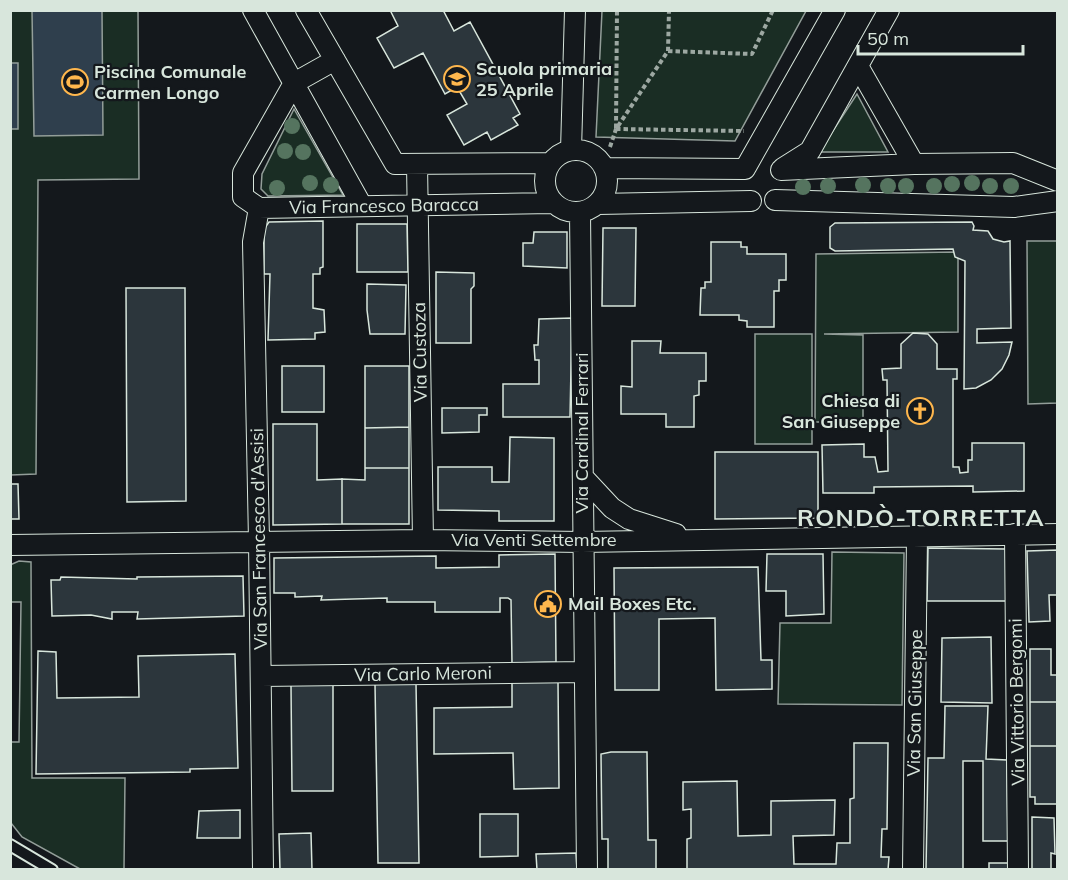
<svg xmlns="http://www.w3.org/2000/svg" width="1068" height="880" font-family="Mulish,sans-serif">
<style>
.green{fill:#1a2d24;stroke:#939e99;stroke-width:1.5}
.water{fill:#2f3f4d;stroke:#939e99;stroke-width:1.5}
.building{fill:#2c363c;stroke:#d8e6dc;stroke-width:1.5}
.lines{fill:none;stroke-linecap:round;stroke-linejoin:round}
.service-casing{stroke:#d8e6dc;stroke-width:14}
.minor-casing{stroke:#d8e6dc;stroke-width:22}
.path{stroke:#9da8a2;stroke-width:4;stroke-dasharray:4.5 3;stroke-linecap:butt}
.service{stroke:#14181c;stroke-width:10}
.minor{stroke:#14181c;stroke-width:20}
.tree{fill:#55745f}
.labels{text-anchor:middle;stroke-width:4.5;stroke-linejoin:round;paint-order:stroke}
.poi-label{font-size:18px;font-weight:bold;fill:#d8e6dc;stroke:#14181c;text-anchor:start}
.street-label{font-size:18px;fill:#d8e6dc;stroke:#14181c}
.district-label{font-size:24px;font-weight:bold;letter-spacing:1.5px;fill:#d8e6dc;stroke:#14181c}
</style>
<rect width="100%" height="100%" fill="#14181c"/>
<path class="green" d="M10,11H138L139,179L38,180L36,474L11,475Z
M602,11V10L806,11L735,141L596,137Z
M857,94L888,152H819Z
M294,109L343,195L268,196L261,189L262,174Z
M1027,241H1057V403L1028,404Z
M958,252V332L824,334L863,335V422H815L816,254Z
M812,334V444H755V334Z
M832,552L904,553L902,705L778,704L780,623H831Z
M19,561L31,562L32,778H125L124,869H80L22,837L11,823V742H19L21,602H11L10,565Z"/>
<path class="water" d="M32,11H102L103,135L34,136Z
M10,63H18V129H11Z"/>
<path class="building" d="M390,10H443L454,31L470,22L520,114L513,118L518,125L491,140L487,132L464,145L447,115L467,104L457,87L445,94L423,53L394,68L377,38L398,26Z
M323,221V267L320,268V274H313V308L324,310L325,332L315,333V339L268,340L270,274H264V229L269,222Z
M972,222L974,226L973,230L988,231L993,239L1004,242L1010,241L1011,328L977,329V343L1012,342L1009,355L1002,369L991,380L976,388L964,389L965,261L955,257L953,249L835,251L830,248V227L835,223Z
M357,224H407L408,272H357Z
M603,228H636L635,306H602Z
M534,232H567V268L523,266V243H533Z
M711,242H741V247H747V254H786V280H779V291H774V327H747V321L739,320V315H700L701,288H705V282H711Z
M436,272L474,273V286L471,289V343H436Z
M367,284L406,285L405,334H370L367,310Z
M126,288H185L186,501L127,502Z
M572,318L570,417H503V384H539V360H535L534,345H538L539,319Z
M913,333L928,334L937,344V369H957V379H953V467H959L960,473L968,472V460H972V443H1024V491L973,492V486L874,487V493H823L822,445L864,444V457H875L878,472L888,471L887,380H883L882,369L901,368V344Z
M632,341H661L660,353H706V381H699V395L694,396V427H666V414H621V386L632,387Z
M282,366H324V412H282Z
M365,366H409V427L365,428Z
M442,408H487V415H479V432L442,433Z
M273,424H317V480L342,479V524L273,525Z
M409,427V468H365V428Z
M510,437L554,438V521H499V511L438,510V467H492V482H509Z
M715,452H818V518L715,519Z
M365,468H409V524H342V479L365,480Z
M10,484H18L19,519H10Z
M928,548L1006,549V601H927Z
M1058,550V595H1049L1050,621L1029,622L1027,551Z
M555,554L556,662L512,663L511,600L508,598H500V612H435V602H387V598L321,600L322,596L295,597V593H274V558L436,556V568L499,567V555Z
M767,554H823L824,614L786,616V591H766Z
M758,567L761,660H772V689L716,690L715,618L659,619V690H615L614,568Z
M243,576L244,616L137,619L138,612H112V619L91,615L52,616L51,580H60L61,577L137,579V577Z
M991,637L992,703L941,702L942,638Z
M1030,649H1051V675H1058V702H1030Z
M38,651L56,652L57,698L139,697L138,656L235,654L238,768L190,769V772L36,774Z
M512,682H558L559,788L514,789L513,753L434,754V708L512,707Z
M416,683L419,863H378L375,684Z
M291,685H333V791H292Z
M1030,702H1058V746H1030Z
M945,706H988L986,759L1007,760L1008,841H983V761H963V870H926L928,758H944Z
M854,743H888L887,829H882L881,857H889L888,870H687V839L691,838V809L683,810V782L737,781L738,836L771,835V801L835,800L834,835L793,836L794,864H836L837,843H850V799L854,798Z
M1030,746H1058V804H1035V797H1030Z
M611,752H647L648,840H656V870H608V839H602L601,754Z
M240,810V838H197L199,811Z
M480,814H518V856L480,857Z
M1032,817L1054,818L1055,854L1051,853V870H1032Z
M311,833L312,870H280L279,834Z
M576,853L577,870H537L536,854Z
M989,863H1010V870H989Z"/>
<g class="lines">
<defs>
<path id="service" d="M10,845L52,870"/>
<path id="minor" d="M253,10L362,206
M306,10L395,164L550,163
M335,60L294,83L243,173V197L259,208L552,203
M858,66L914,164
M545 181a31 31 0 1 1 62 0a31 31 0 1 1-62 0Z
M571,150L575,10
M417,164L423,540
M746,167L835,10
M604,168L745,169
M783,168L810,151L889,10
M781,170L914,164L1013,163L1058,181
M775,200L1014,207L1058,201
M598,204L751,201
M259,208L253,242L259,541L263,870
M580,213L587,870
M584,478L612,508L629,519L676,534
M1015,534L1018,870
M10,545L423,540L582,542L1058,534
M261,676L584,672
M913,870L917,536"/>
</defs>
<use href="#service" class="service-casing"/>
<use href="#minor" class="minor-casing"/>
<path class="path" d="M668,51L752,54L773,10
M616,128L617,10
M616,129L744,131
M610,147L616,129L668,51L669,10"/>
<use href="#service" class="service"/>
<use href="#minor" class="minor"/>
</g>
<g class="tree">
<circle cx="292" cy="126" r="8"/>
<circle cx="285" cy="151" r="8"/>
<circle cx="303" cy="152" r="8"/>
<circle cx="310" cy="183" r="8"/>
<circle cx="972" cy="183" r="8"/>
<circle cx="952" cy="184" r="8"/>
<circle cx="331" cy="185" r="8"/>
<circle cx="863" cy="185" r="8"/>
<circle cx="828" cy="186" r="8"/>
<circle cx="888" cy="186" r="8"/>
<circle cx="906" cy="186" r="8"/>
<circle cx="934" cy="186" r="8"/>
<circle cx="990" cy="186" r="8"/>
<circle cx="1011" cy="186" r="8"/>
<circle cx="803" cy="187" r="8"/>
<circle cx="277" cy="188" r="8"/>
</g>
<defs>
<symbol id="school-ring" viewBox="-11 -11 22 22"><circle r="9.5" fill="#14181c" stroke="#ffb74d" stroke-width="1.5"/><path d="M0-5L7-2L0 1L-7-2ZM-4 1L0 2.5L4 1V4Q0 6-4 4Z" fill="#ffb74d"/></symbol>
<symbol id="stadium-ring" viewBox="-11 -11 22 22"><circle r="9.5" fill="#14181c" stroke="#ffb74d" stroke-width="1.5"/><path d="M0-5a6.5 5 0 1 0 0 10a6.5 5 0 1 0 0-10ZM-3.5-1.8h7v3.6h-7Z" fill="#ffb74d"/></symbol>
<symbol id="church-ring" viewBox="-11 -11 22 22"><circle r="9.5" fill="#14181c" stroke="#ffb74d" stroke-width="1.5"/><path d="M-1.2-6h2.4v3.5h3.3v2.4h-3.3V6h-2.4V-.1h-3.3v-2.4h3.3Z" fill="#ffb74d"/></symbol>
<symbol id="civic-ring" viewBox="-11 -11 22 22"><circle r="9.5" fill="#14181c" stroke="#ffb74d" stroke-width="1.5"/><path d="M-.6-6.5H3V-4.5H.6V-3L4-1V1h2V6H-6V1h2V-1L-.6-3ZM-1.2 2.5V6h2.4V2.5Z" fill="#ffb74d"/></symbol>
</defs>
<g fill-rule="evenodd">
<use href="#school-ring" x="442" y="64" width="30" height="30"/>
<use href="#stadium-ring" x="60" y="67" width="30" height="30"/>
<use href="#church-ring" x="905" y="396" width="30" height="30"/>
<use href="#civic-ring" x="533" y="589" width="30" height="30"/>
</g>
<g class="labels">
<g class="poi-label">
<text x="476" y="75">Scuola primaria<tspan x="476" dy="21">25 Aprile</tspan></text>
<text x="94" y="78">Piscina Comunale<tspan x="94" dy="21">Carmen Longo</tspan></text>
<text x="900" y="407" text-anchor="end">Chiesa di<tspan x="900" dy="21">San Giuseppe</tspan></text>
<text x="568" y="610">Mail Boxes Etc.</text>
</g>
<g class="street-label">
<text transform="translate(384 206) rotate(-1)" y="6">Via Francesco Baracca</text>
<text transform="translate(420 352) rotate(-91)" y="6">Via Custoza</text>
<text transform="translate(582 433) rotate(-90)" y="6">Via Cardinal Ferrari</text>
<text transform="translate(259 539) rotate(-91)" y="6">Via San Francesco d'Assisi</text>
<text x="534" y="546">Via Venti Settembre</text>
<text transform="translate(423 674) rotate(-1)" y="6">Via Carlo Meroni</text>
<text transform="translate(1017 702) rotate(-91)" y="6">Via Vittorio Bergomi</text>
<text transform="translate(915 703) rotate(-89)" y="6">Via San Giuseppe</text>
</g>
<g class="district-label">
<text x="921" y="526">RONDÒ-TORRETTA</text>
</g>
</g>
<rect width="1068" height="880" fill="none" stroke="#d8e6dc" stroke-width="24"/>
<path d="M858 45v9h165v-9" fill="none" stroke="#d8e6dc" stroke-width="3"/>
<text x="867" y="45" font-size="18" fill="#d8e6dc" stroke="#14181c" stroke-width="4.5" paint-order="stroke">50 m</text>
</svg>
